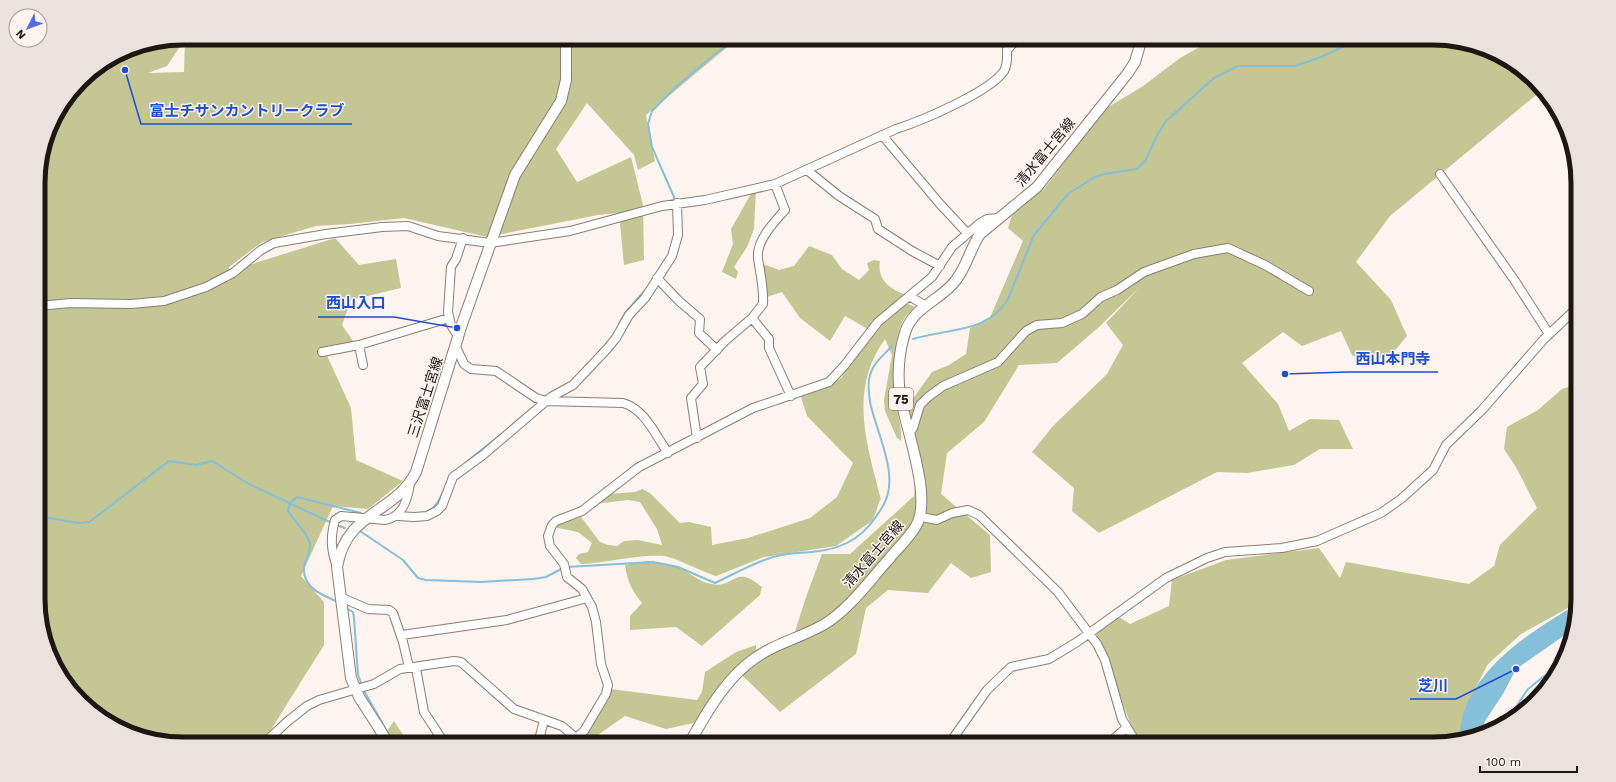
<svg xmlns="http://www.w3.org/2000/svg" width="1616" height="782" font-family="'Work Sans','Noto Sans JP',sans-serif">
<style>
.green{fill:#c4c694;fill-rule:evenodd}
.water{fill:#85bfd8}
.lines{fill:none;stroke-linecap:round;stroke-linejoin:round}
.stream{stroke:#85bfd8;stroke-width:2}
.minor-casing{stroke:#917b71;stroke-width:10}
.major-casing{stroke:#917b71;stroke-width:12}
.minor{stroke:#fff;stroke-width:8}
.major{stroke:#fff;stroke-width:10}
.labels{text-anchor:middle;stroke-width:3;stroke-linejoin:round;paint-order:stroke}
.shield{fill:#fdf3ef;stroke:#615854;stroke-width:1}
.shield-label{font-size:13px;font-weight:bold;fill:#1e1612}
.street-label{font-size:14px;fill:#1e1612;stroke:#fdf3ef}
.rim{fill:none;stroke:#1e1612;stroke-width:5}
.leader{fill:none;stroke:#1d4ed8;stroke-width:1.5}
.callout-dot{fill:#1d4ed8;stroke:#fdf3ef;stroke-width:1.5}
.callout-label{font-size:15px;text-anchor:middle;font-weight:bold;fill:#1d4ed8;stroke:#fdf3ef;stroke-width:3;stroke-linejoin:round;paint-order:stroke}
</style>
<rect width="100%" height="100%" fill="#fdf3ef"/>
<path class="green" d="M183,38H738L646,115L655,161L638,170L634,155L587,103L556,149L577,182L631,157L643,205L644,260L624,265L619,213L598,215L487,237L404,218L350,224L316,226L262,242L229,267V276L252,264L335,238L359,265L396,259L401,288L351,300L342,325L355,344L324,349L351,408L356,460L403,481L368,509L333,506L301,576L324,602V645L262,744H183L128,733L68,687L39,618L38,174L53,119L87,74L128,49ZM185,39L184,72L148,73L167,66Z
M1216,38H1399L1393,42L1401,38H1433L1488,49L1542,90L1390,216L1356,262L1391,300L1407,336L1392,354L1369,363L1352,355L1341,331L1302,346L1283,332L1242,363L1278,404L1289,431L1310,419L1339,420L1353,449H1320L1294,465L1247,473L1217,472L1099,533L1072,511L1074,488L1032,452L1053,426L1107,374L1123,345L1106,323L1140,287L1099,327L1057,363L1019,365L984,422L947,453L941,494L990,535L991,572L971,578L951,563L928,593L888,590L866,608L856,654L780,712L742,675L793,638L806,597L822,554H850L914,496L918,446L907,407L932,372L949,365L966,354L970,328L989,320L1023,241L1008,228L1013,212L1044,189L1105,109L1143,86L1180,58Z
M756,189L754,229L747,247L734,267L738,272L736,279L722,272L733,244L731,229L752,192Z
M809,246L832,255L842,269L859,280L869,270L867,263L874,260L880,261C877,280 889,288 905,295L874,320L868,329L845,316L830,341L800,318L782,292L764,298L763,264L779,270L794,266Z
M906,303L915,307C913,310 908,313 906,316C893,334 892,376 895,398C897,415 902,423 901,441L897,438L885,411L884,400L892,355L885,339C848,390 867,445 881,500L877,498L880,500L873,520L836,546L764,557L716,576C703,572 674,557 664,556C636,554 608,563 581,564L576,558L579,554L588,552L592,543L578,532L553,527L581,517L600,542L608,545L617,546L624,541L638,540L662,545L657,529L640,502L628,500L595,504L608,494L635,492L642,489L650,493L680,523L689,522L711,527L712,545L748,538L810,518L837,497L853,463L807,416L801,397L828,386L841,378L874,331L892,312Z
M1577,384V603L1521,634L1488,664L1465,708L1459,740L1442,744H1140L1129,720L1096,633L1119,617L1130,624L1169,606L1172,580L1226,560L1319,548L1340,578L1346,562L1469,584L1494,566L1500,545L1537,508L1517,469L1504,449L1507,427L1538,410L1562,389Z
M647,561C656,562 666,563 675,566C688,570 698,582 711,584C735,589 734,563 762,587L760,595L702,646L676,627L630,630V616L642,603C632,591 627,581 625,565Z
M756,645V652L740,668L722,681L710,699L698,722L666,729L625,716L585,744H580L610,689L697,700L702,692L705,672L736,652Z
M394,721L409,744H378Z"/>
<path class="water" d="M1577,604L1572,630L1516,669L1503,694L1485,721L1481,736L1458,740C1461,730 1461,717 1465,708C1485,660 1534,630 1577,604Z"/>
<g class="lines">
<path class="stream" d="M674,202V197L652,147L648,124L652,111L677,86L715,54L737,38
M619,324L625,313L647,288
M913,339C948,328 987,334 1008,299L1034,235L1068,194L1093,178L1104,174L1137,169L1146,160L1157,135L1166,121L1214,78L1238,66H1295L1321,57L1362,38
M465,463L504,432
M409,513C413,513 418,514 422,513C435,511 440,499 444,489
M39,516L78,523L89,522L169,461L196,465L212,461L247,483L332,523
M336,525L345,528
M360,531L403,560L418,578L426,580L481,582L533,579L546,577L563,568
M567,567L653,562L678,567L715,583C734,574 753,563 773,557C786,553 799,553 812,552C847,549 867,535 884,504C900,475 876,432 870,402C869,393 867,383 870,375C873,363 884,355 892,346
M338,602C324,596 303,588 304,569C304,561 311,554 310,545C308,533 295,522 288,511L290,503L297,497L361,513
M346,608L353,612L354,618L358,675L362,685
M363,689L394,744
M1505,723L1528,689L1563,661"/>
<defs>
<path id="minor" d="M882,135L940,204L967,233
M807,170L839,196L875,219L878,229L912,251L940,266
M1440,174L1515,281L1549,334
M657,278L679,301L700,319L699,333L717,350
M909,296L926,306
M39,306L70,303L131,304L164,301L206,287L233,273L261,250L274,243L326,234L382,227L408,226L438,236L490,243L570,231L662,206L705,200L775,184L896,129C921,121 990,92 1004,71C1008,64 1007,57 1007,50L1018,38
M752,318L769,339V348L791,396
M459,338L451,325L448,312L451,267L456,259L463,238
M359,345L363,365
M456,347L464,364L471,369L496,371L536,398L546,401L623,403C645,409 656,436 668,453
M322,352L359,345L449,318
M909,433L913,428L920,405L928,397L943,386L998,362L1026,331L1037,325L1062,323L1082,314L1101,297L1117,290L1144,272L1194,254L1228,248L1265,265L1309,291
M697,438L691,398L703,384L700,367L725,341L752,318L763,304C764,288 760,273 758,258C756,241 774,222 785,210L775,184
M398,516L414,517L427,516L437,511L442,506L453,477L483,455L551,397L573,385L607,349L616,338L629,315L645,298L672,256L678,235L677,203
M921,517L937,520L952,513L968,510L979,515L1058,592L1097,644L1105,660L1122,719L1137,744
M337,567C331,550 330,538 335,520L341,516L385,520C403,517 408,499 410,483
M340,597L368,609L389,610L393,613L403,642L409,667
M402,635L507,620L587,598
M416,668L424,712L445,744
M576,738L584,731L606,694L608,685L601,664L596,622L592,607L582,589L567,577L564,564L550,546L548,536L552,525L556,521L582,511L639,467L753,408L829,382L844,366L878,322L932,277L952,247L980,223L987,219L999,218
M263,744L288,721L307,706L319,700L374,684L400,669L454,661L461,662L514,709L562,726L576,738V744
M538,744L544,720
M626,744H628
M949,744L987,690L1011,667L1049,659L1077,642L1166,578L1207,558L1225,552L1282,548L1317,541L1381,513L1401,499L1433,470L1446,445L1482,410L1544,339L1577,308
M1108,744L1126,728"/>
<path id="major" d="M388,744L379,728L359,697L351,678L337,567C346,511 395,514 416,472L462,324L515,175L561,101L566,80V38
M689,744C704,717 722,685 746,665C771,644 796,640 823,625C849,610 869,581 889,559C898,548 909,538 916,526C933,497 905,428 900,394C897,375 899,351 905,333C912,307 942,300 956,280C967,266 970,249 980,234L1037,187L1128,73L1135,62L1142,38"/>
</defs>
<use href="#minor" class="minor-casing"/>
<use href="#major" class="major-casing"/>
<use href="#minor" class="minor"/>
<use href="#major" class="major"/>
</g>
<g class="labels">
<rect class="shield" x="889" y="388" width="24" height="22" rx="3"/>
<g class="shield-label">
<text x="901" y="404">75</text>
</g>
<g class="street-label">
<text transform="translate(1045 152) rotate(-50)" y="5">清水富士宮線</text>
<text transform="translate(425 397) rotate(-72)" y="5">三沢富士宮線</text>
<text transform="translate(873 554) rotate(-49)" y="5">清水富士宮線</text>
</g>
</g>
<path d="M0 0H1616V782H0ZM183 45H1433A138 138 0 0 1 1571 183V599A138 138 0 0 1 1433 737H183A138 138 0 0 1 45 599V183A138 138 0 0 1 183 45Z" fill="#ebe1dd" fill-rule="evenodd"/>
<path class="rim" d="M183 45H1433A138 138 0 0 1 1571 183V599A138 138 0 0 1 1433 737H183A138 138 0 0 1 45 599V183A138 138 0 0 1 183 45Z"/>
<path class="leader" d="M125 70L141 124H352M457 328L394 317H318M1285 374L1347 372H1438M1516 669L1456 699H1410"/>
<g class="callout-dot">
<circle cx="125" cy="70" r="4"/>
<circle cx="457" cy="328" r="4"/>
<circle cx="1285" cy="374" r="4"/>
<circle cx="1516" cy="669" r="4"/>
</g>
<g class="callout-label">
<text x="247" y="116">富士チサンカントリークラブ</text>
<text x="356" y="308">西山入口</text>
<text x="1393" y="364">西山本門寺</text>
<text x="1433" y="691">芝川</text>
</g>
<g transform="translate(28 28) rotate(228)"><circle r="19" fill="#fdf3ef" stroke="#a49b97"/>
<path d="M0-3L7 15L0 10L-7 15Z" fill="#4a70e3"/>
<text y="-6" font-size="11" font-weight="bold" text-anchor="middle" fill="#1e1612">N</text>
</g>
<path d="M1480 766v6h97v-6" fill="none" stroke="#1e1612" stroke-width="2"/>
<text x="1486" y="766" font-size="12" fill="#1e1612" stroke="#fdf3ef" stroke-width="3" paint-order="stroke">100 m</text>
</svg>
